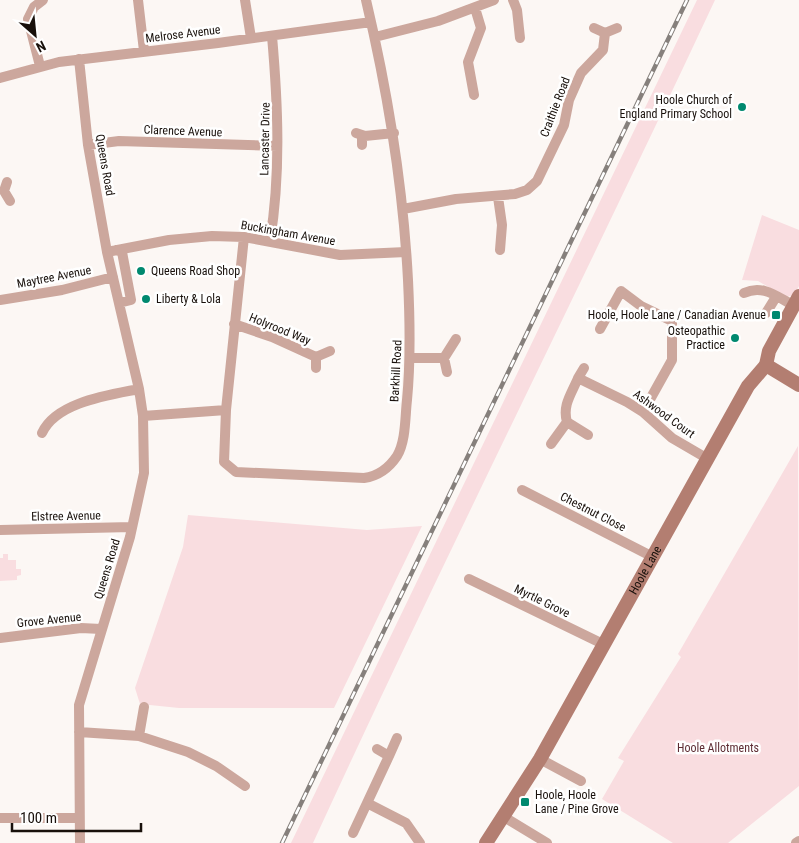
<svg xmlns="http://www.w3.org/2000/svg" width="799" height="843" font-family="'Roboto Condensed',sans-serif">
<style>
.green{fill:#f9dde0}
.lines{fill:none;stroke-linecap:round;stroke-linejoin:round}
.street{stroke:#cca79d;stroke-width:10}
.secondary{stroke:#b37e71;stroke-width:14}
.rail-casing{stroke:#86807c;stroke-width:4.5}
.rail{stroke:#fff;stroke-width:2.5;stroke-dasharray:8;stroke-linecap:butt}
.poi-dot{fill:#00896f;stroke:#fff;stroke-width:2}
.labels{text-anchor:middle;stroke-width:5;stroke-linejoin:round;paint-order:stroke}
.street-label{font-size:12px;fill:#18100b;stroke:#fff}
.poi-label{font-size:12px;fill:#18100b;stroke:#fff;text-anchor:end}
.park-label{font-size:12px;fill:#5e2d34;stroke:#fff}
</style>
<rect width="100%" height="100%" fill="#fcf7f4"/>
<path class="green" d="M697,0H715C583,282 443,560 313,843H291Z
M762,215L799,230V286L794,295L786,297L758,281L742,280Z
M798,446L799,786L728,843H673L602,799L624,761L618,758L681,657L678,654Z
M188,515L367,530L422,526L334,708H179L140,704L135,688L183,547Z
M3,554H8V560H16V569H21V575L17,576V580L0,581V558H3Z"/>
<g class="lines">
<path class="street" d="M138,0L144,51
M245,0L251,38
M513,0L517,10L520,38
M594,28L605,33
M375,37L438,21L494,0
M79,59L88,145L107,252L139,389L143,416L144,473L130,537L79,705L80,843
M40,66L28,19L34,7L43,0
M0,78L59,62L218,43L371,22
M474,95L468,62L481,28L475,8
M356,133L365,136L394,133
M88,145L119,141L277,146
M362,145V135
M7,182L4,191L10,201
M498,197L502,225L500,250
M403,209L456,199L515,194L527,190L537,181L564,125L569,100L581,73L603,50L605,33L617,28
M270,241C281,173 278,105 272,36
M116,250L122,252L131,300L119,303
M107,252L169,240L212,236L244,237L340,255L406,252
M744,293C763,284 777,297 793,305
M0,300L62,290L113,277
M766,313L776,297
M234,324L272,337L316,357L330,351
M600,329L621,291L641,306L672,321V360L643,412
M316,357V368
M411,358H444L447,372
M444,358L456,339
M578,378L584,368
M226,410L224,462L236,472L364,478C379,476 389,468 397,456C406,441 405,417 407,400C411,359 410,321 408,280C403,185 388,93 366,0
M143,416L226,410L244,237
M42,433C56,402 109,395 139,389
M588,435L567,422C562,405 572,393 578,378L627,402L643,412L672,438L708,459
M551,444L567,422
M522,490L653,557
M0,530L132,527
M469,579L605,645
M0,638L81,628L101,629
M79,732L139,736L188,752L216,766L245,786
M139,736L144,707
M377,749L389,756L397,738
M540,759L581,781
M367,803L406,823L420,843
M504,817L547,843
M0,818H79
M353,833L389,756
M796,843L799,841"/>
<g class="secondary">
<path d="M766,365L799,385"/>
<path id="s1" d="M486,843L540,759L748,386L766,365L769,351L799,296"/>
</g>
<defs>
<path id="rail" d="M282,843L687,0"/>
</defs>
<use href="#rail" class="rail-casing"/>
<use href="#rail" class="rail"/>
</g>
<g class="poi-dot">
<circle cx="742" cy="107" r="5"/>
<circle cx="141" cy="271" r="5"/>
<circle cx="146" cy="299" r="5"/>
<rect x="771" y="310" width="10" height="10" rx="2.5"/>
<circle cx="735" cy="338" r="5"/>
<rect x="520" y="797" width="10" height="10" rx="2.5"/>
</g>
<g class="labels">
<g class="street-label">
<text transform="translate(183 34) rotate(-7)" y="4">Melrose Avenue</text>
<text transform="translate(555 107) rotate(-69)" y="4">Craithie Road</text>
<text transform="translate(183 131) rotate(2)" y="4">Clarence Avenue</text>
<text transform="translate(265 139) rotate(-89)" y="4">Lancaster Drive</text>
<text transform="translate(105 165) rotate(80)" y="4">Queens Road</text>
<text transform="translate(288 233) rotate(10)" y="4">Buckingham Avenue</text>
<text transform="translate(54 277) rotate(-11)" y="4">Maytree Avenue</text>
<text transform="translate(280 329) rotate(22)" y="4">Holyrood Way</text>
<text transform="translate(396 371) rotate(-87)" y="4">Barkhill Road</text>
<text transform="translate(664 414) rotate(36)" y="4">Ashwood Court</text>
<text transform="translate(593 512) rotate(27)" y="4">Chestnut Close</text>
<text transform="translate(66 516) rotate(-1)" y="4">Elstree Avenue</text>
<text transform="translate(107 569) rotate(-73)" y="4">Queens Road</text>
<text dy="4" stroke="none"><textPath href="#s1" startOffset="316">Hoole Lane</textPath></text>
<text transform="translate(542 601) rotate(26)" y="4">Myrtle Grove</text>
<text transform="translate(49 620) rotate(-6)" y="4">Grove Avenue</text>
</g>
<g class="poi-label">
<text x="732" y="104">Hoole Church of<tspan x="732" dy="14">England Primary School</tspan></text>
<text x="151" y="275" text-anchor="start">Queens Road Shop</text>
<text x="156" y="303" text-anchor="start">Liberty &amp; Lola</text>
<text x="766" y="319">Hoole, Hoole Lane / Canadian Avenue</text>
<text x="725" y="335">Osteopathic<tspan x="725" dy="14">Practice</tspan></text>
<text x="535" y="799" text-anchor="start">Hoole, Hoole<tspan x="535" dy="14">Lane / Pine Grove</tspan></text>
</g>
<g class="park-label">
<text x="718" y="752">Hoole Allotments</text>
</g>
</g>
<g transform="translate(35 35) rotate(153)" stroke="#ffffff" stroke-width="4" paint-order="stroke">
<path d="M0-4L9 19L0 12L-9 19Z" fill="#18100b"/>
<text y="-8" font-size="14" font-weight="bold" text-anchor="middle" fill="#18100b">N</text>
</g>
<path d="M12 823v8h129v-8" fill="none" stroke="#18100b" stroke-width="2.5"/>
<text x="20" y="823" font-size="15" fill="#18100b" stroke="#ffffff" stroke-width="4" paint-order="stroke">100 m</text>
</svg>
